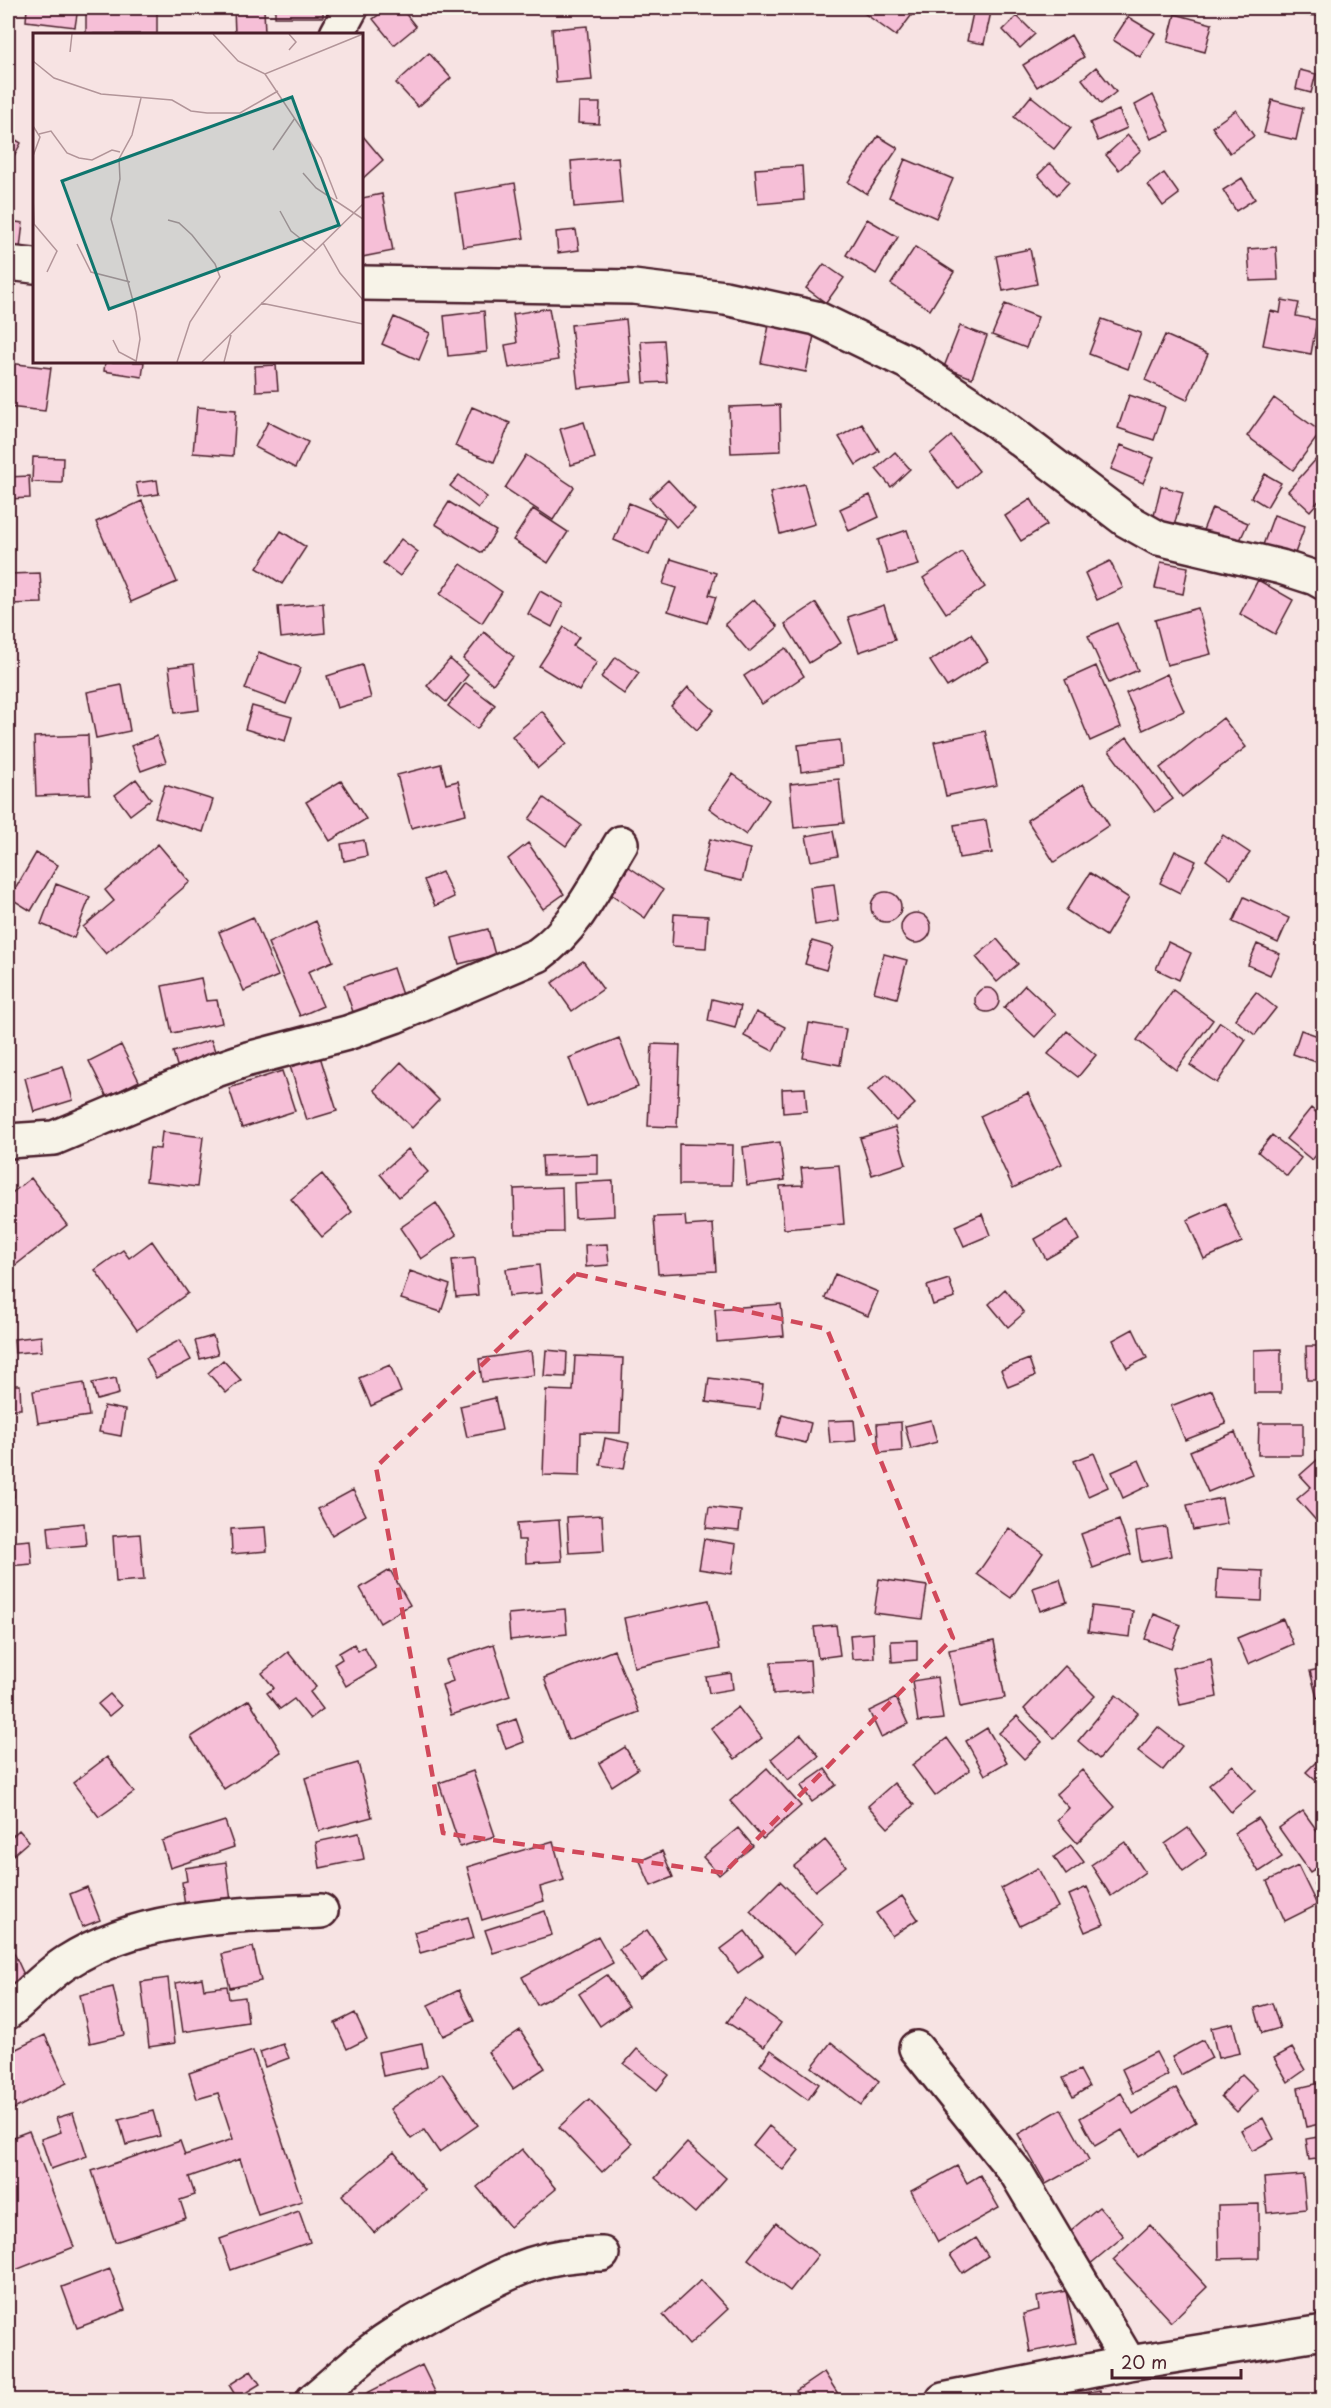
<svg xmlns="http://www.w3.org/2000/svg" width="1331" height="2408" font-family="'Playpen Sans',sans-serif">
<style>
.building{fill:#f6bfd7;stroke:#4a1f2b;stroke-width:1.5}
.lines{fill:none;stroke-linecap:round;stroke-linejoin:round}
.minor-casing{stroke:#4a1f2b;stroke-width:38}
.minor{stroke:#f7f3e8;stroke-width:33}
.marked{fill:none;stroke:#d1495b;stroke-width:4.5;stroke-dasharray:12 8;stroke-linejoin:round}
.inset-road{fill:none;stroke:#b29599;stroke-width:1.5}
.view{fill:#0f766e;fill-opacity:0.15;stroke:#0f766e;stroke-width:3}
.inset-edge{fill:none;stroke:#4a1f2b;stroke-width:3}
</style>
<rect width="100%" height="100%" fill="#f7e3e3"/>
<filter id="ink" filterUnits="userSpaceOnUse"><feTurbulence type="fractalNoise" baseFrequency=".0167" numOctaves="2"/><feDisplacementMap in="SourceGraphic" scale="12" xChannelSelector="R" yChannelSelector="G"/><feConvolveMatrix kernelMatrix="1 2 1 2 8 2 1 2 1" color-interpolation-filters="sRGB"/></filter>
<g filter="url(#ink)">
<path class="building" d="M27,8H78L75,27L26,21Z
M86,8H157V34H86Z
M234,8H264L265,34H235Z
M275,8H323V17H275Z
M388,8H401L416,27L394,45L373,19Z
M857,8H917L896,36Z
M974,8L991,12L984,44L967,41Z
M1298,8H1323V16L1298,15Z
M1175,14L1212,24L1205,52L1168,42Z
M1017,16L1035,34L1020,48L1003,30Z
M1128,17L1155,33L1140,57L1113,40Z
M587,26L592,80L556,83L552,29Z
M1071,35L1084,57L1037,87L1023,65Z
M429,53L451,78L418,107L396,83Z
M1096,67L1116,92L1101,104L1082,79Z
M1300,70L1316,74L1311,93L1296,89Z
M1153,95L1170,131L1151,139L1135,105Z
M1031,96L1071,128L1054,149L1014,117Z
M1272,100L1303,108L1296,140L1264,133Z
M579,103H600L599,124L578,123Z
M1119,110L1127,128L1098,141L1090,123Z
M1236,110L1254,136L1230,153L1212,127Z
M8,135L21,143L8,167Z
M362,135L383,160L362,179Z
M1128,135L1141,150L1119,170L1106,155Z
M878,136L898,148L867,194L848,182Z
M618,157L622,203L574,207L571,161Z
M905,159L953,179L936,218L889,197Z
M1050,163L1069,182L1057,195L1038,175Z
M802,166L804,200L758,204L755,169Z
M1164,173L1179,194L1163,206L1148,185Z
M1242,178L1255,199L1236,211L1223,190Z
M515,183L524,238L463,247L455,193Z
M382,194L393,251L362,257V198Z
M867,219L898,237L876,274L846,255Z
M8,221L23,223L19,257L8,256Z
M576,230L579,250L558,253L556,232Z
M915,247L954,272L930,310L891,284Z
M1276,247L1278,280L1250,281L1248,249Z
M1030,249L1037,284L1003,291L996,256Z
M824,264L844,278L826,303L806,288Z
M1282,300L1299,303L1296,316L1317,320L1311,354L1263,345L1270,311L1280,313Z
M1005,304L1038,317L1026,348L992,335Z
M549,308L558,360L509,368L505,345L517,343L513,314Z
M484,311L487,352L448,356L444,316Z
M394,317L430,333L419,360L382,344Z
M626,319L632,382L578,388L571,325Z
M1102,319L1141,333L1128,369L1089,354Z
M770,321L815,331L806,372L761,363Z
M960,326L987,336L972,378L944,367Z
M1165,335L1208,354L1187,400L1145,380Z
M664,340L667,382L644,383L641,341Z
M105,362H144L142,377L104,371Z
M8,363L51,368L45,411L8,407Z
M276,365L278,390L256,391L255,366Z
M1129,395L1165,407L1154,440L1118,428Z
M1274,398L1321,432L1293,470L1247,436Z
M780,405L781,451L731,453L729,407Z
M197,407L236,410L233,456L193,453Z
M472,407L510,423L494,462L455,446Z
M268,422L308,442L295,468L255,447Z
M584,422L595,458L571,465L560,429Z
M862,424L879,451L856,465L839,437Z
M951,436L979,471L958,489L930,454Z
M1121,445L1154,458L1143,483L1111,469Z
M895,452L910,469L891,487L876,469Z
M526,455L574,487L553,520L505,488Z
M33,457L63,458L62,483L32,482Z
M1318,457L1324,462V495L1310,511L1288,491Z
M1265,474L1281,483L1267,507L1251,497Z
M459,475L487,497L478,508L450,486Z
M29,476L30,498L8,499V477Z
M157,480L159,494L139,497L136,483Z
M668,480L695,509L676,527L649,498Z
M804,484L815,524L780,534L770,493Z
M1161,486L1183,492L1174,526L1153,520Z
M870,495L879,517L849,531L840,509Z
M1031,499L1047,525L1021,541L1005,516Z
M142,501L177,582L131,602L96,522Z
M449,502L496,531L482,553L435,524Z
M629,503L665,518L649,555L614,540Z
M1212,508L1248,523L1235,551L1201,535Z
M533,509L568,532L548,563L513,540Z
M1274,515L1305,526L1294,556L1263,545Z
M907,530L919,565L888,574L878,540Z
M281,531L306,547L282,584L257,568Z
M401,539L418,552L400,576L383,563Z
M962,552L985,587L946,613L923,578Z
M671,559L716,573L709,595L716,597L707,623L668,611L676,588L663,584Z
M1110,561L1123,588L1097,600L1085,573Z
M1161,562L1188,567L1183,594L1155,588Z
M461,564L502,592L482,623L440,594Z
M40,573L42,603L8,604V574Z
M1258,580L1293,600L1275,634L1240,614Z
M540,591L563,604L552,627L528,614Z
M754,599L778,627L749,652L725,624Z
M323,603L325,633L281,638L278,607Z
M816,603L841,643L809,663L785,624Z
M884,605L895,640L859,652L848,617Z
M1198,608L1211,654L1167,665L1155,620Z
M1117,623L1138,670L1109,683L1088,636Z
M564,627L579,637L573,646L597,662L579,691L539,666Z
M484,632L514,657L493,684L463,659Z
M971,634L988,661L947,687L930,661Z
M786,648L804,676L762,704L744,676Z
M259,652L301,668L286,704L245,689Z
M616,657L639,673L624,694L601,677Z
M450,659L468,675L446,702L427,686Z
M194,664L199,710L175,713L169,667Z
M362,665L371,698L337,708L327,676Z
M1096,666L1121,727L1090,741L1065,680Z
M1167,674L1184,711L1143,730L1126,693Z
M466,683L495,705L477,729L448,706Z
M122,685L130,731L96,738L87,692Z
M688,687L714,710L697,730L671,706Z
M252,706L292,717L285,741L245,729Z
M542,711L567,743L538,768L512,736Z
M1223,718L1246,747L1182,797L1160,768Z
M985,731L997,785L946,796L934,742Z
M88,735L90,794L36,796L34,737Z
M157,736L166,762L141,771L131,746Z
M1127,737L1173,799L1155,812L1109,751Z
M840,740L842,766L801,772L798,745Z
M441,764L446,784L458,781L466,814L411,828L397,775Z
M733,774L769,800L746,835L709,808Z
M136,779L151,799L130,815L115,795Z
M839,779L844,823L794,828L790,784Z
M341,781L366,819L330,841L306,802Z
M1083,784L1109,825L1054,862L1027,820Z
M165,785L213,800L203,832L155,817Z
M544,798L581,825L566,846L529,819Z
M986,820L992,853L959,858L954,825Z
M833,831L838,856L811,861L806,836Z
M1223,835L1250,853L1231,879L1206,860Z
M710,839L750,849L742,881L702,872Z
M364,840L367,856L344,861L341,844Z
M528,843L564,894L543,909L508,859Z
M158,844L190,882L106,954L83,927L114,901L105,890Z
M1175,851L1196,861L1180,893L1160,883Z
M36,853L58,865L31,911L10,898Z
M629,867L663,890L645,918L611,894Z
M442,872L454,897L435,906L424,880Z
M1090,873L1129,898L1106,936L1066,910Z
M56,884L90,897L74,938L41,924Z
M834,884L839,921L815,925L810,887Z
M871 907a15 15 0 1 1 30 0a15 15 0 1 1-30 0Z
M1244,897L1289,918L1278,943L1233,922Z
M901 928a15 15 0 1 1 30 0a15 15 0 1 1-30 0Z
M674,914L708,916L706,948L672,946Z
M253,917L278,976L244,991L219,932Z
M316,921L333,961L308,972L323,1006L300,1016L268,943Z
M488,929L495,955L459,964L452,938Z
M997,939L1018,964L997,982L976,957Z
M812,941L833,947L826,970L805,964Z
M1168,942L1191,953L1179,980L1156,969Z
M1257,944L1280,954L1270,975L1248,965Z
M884,954L907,960L897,998L874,992Z
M583,961L603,989L572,1011L552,983Z
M393,968L405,1004L356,1021L344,985Z
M201,978L206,1001L217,1000L222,1023L172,1033L162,986Z
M1025,985L1056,1014L1035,1037L1004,1008Z
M975 1000a12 12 0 1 1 24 0a12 12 0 1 1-24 0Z
M1173,990L1213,1020L1176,1070L1137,1040Z
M1256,992L1276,1008L1255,1035L1235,1019Z
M712,999L741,1006L735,1028L708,1021Z
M756,1012L785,1027L773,1051L744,1036Z
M1220,1022L1246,1040L1217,1083L1190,1065Z
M809,1023L846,1029L840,1065L803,1058Z
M1301,1030L1324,1038V1050L1319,1063L1293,1054Z
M1067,1031L1096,1055L1078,1077L1048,1054Z
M619,1038L638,1087L587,1106L569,1058Z
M211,1040L219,1062L180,1076L173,1052Z
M652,1044L680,1045L677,1127L648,1126Z
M121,1045L139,1081L107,1097L89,1061Z
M318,1050L337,1111L307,1120L288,1060Z
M401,1062L439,1100L412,1128L374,1090Z
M63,1066L73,1100L34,1112L25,1078Z
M282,1071L295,1111L242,1128L229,1088Z
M887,1074L915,1104L896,1121L868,1090Z
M805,1088L807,1111L783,1113L782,1089Z
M1028,1093L1062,1164L1013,1188L980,1116Z
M1311,1108L1324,1119V1146L1312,1160L1286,1139Z
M895,1127L906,1164L872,1175L860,1138Z
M162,1132L203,1137L197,1187L146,1181L150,1148L160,1149Z
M1272,1135L1301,1158L1287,1176L1258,1152Z
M780,1142L785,1180L747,1185L743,1147Z
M679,1144L733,1145L732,1185H679Z
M408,1149L428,1172L399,1197L380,1174Z
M598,1154V1174L543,1175L542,1156Z
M839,1165L844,1224L784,1229L780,1186L803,1185L801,1168Z
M322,1174L352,1212L322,1237L291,1199Z
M31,1178L67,1225L8,1271V1196Z
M613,1181L614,1216L575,1218L574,1183Z
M562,1187L563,1232L515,1233L514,1189Z
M436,1203L457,1235L421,1259L400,1228Z
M1225,1203L1242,1242L1204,1259L1187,1220Z
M982,1214L990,1235L964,1246L955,1226Z
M685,1216L686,1226L713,1224L716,1271L658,1274L654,1217Z
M1068,1220L1079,1240L1046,1259L1035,1239Z
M152,1241L188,1293L137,1330L95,1270L123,1250L129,1258Z
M607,1244L609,1265L586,1267L585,1245Z
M475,1258L478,1295L456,1297L452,1260Z
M539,1265L542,1293L509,1296L506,1269Z
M410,1271L450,1285L441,1312L401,1299Z
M835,1274L878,1292L868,1316L825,1298Z
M949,1279L955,1298L933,1305L927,1286Z
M1005,1289L1024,1313L1008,1327L989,1304Z
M781,1304L784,1336L717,1342L715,1309Z
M1133,1329L1147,1358L1127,1368L1113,1340Z
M41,1336L42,1351L15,1353L14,1339Z
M213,1336L218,1354L200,1359L195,1341Z
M180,1340L191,1360L156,1378L146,1358Z
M1306,1346H1324V1380H1307Z
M1281,1349V1393H1254V1350Z
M546,1350L567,1352L566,1377L544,1376Z
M531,1351L534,1375L482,1382L479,1359Z
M575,1356L623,1358L620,1433L581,1432L580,1476L543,1475L546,1390L573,1391Z
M1029,1359L1035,1376L1008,1387L1001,1370Z
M223,1360L241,1380L226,1393L208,1373Z
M390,1365L401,1392L371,1406L359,1378Z
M116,1378L119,1394L97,1400L92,1383Z
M709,1378L763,1385L760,1409L706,1402Z
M84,1383L89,1416L38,1423L33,1391Z
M8,1385H20L21,1409H8V1427Z
M1212,1390L1226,1424L1185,1440L1171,1406Z
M495,1398L502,1430L467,1437L460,1406Z
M104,1406L125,1410L121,1436L99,1432Z
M782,1415L811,1423L806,1443L776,1436Z
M854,1420L856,1441L830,1443L828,1421Z
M931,1420L937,1442L911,1449L905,1426Z
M901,1422L902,1451L879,1453L877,1424Z
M1259,1423H1303V1455H1258Z
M1235,1432L1252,1474L1208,1492L1190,1451Z
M8,1437L14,1497L8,1498Z
M605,1438L629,1443L624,1469L600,1465Z
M1094,1453L1108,1487L1088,1496L1074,1461Z
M1324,1454V1522L1320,1525L1297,1499L1311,1487L1300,1475Z
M1139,1460L1150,1485L1123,1498L1112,1472Z
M353,1490L366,1515L332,1535L318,1509Z
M1222,1498L1227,1524L1193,1530L1187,1505Z
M709,1507L741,1511L739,1531L706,1528Z
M602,1515L604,1551L569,1553L567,1517Z
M559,1520L562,1561L526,1563L525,1540H518L517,1523Z
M1119,1520L1131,1554L1093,1568L1081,1534Z
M84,1523L86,1545L50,1548L48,1527Z
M265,1527L267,1551L232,1554L231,1529Z
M1166,1527L1171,1556L1141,1562L1136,1532Z
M1009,1528L1043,1553L1011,1598L977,1574Z
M140,1534L144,1580L116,1582L113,1536Z
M704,1539L736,1544L732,1574L699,1569Z
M30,1540L32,1564L8,1566V1542Z
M1218,1569L1263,1571L1262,1601L1216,1599Z
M390,1570L410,1605L380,1623L360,1588Z
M879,1579L927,1586L922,1619L874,1613Z
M1060,1579L1067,1602L1040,1611L1033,1588Z
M709,1600L719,1649L634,1667L624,1618Z
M1092,1606L1133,1611L1130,1637L1088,1632Z
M565,1609L567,1634L510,1640L508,1614Z
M1154,1614L1181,1625L1172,1649L1145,1639Z
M1283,1619L1293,1644L1248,1664L1237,1638Z
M836,1625L840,1655L818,1658L814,1627Z
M873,1633L874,1658L852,1659L850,1635Z
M917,1640V1660L892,1662L891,1641Z
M994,1641L1005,1698L960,1707L949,1650Z
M354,1644L358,1651L364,1647L376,1668L346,1686L334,1664L342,1659L339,1653Z
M494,1644L510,1696L451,1715L442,1685L453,1681L446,1660Z
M614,1650L639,1712L568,1740L544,1678Z
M288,1652L316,1687L310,1692L323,1709L310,1719L294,1699L280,1709L267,1693L274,1688L262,1673Z
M1211,1659L1217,1697L1180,1705L1172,1668Z
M810,1660L812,1691L773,1694L771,1662Z
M1065,1666L1095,1696L1054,1738L1024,1709Z
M1324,1668V1696L1317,1698L1310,1671Z
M731,1673L733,1689L709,1693L706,1677Z
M937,1677L943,1719L918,1722L912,1681Z
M110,1694L121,1706L109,1716L98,1704Z
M1116,1695L1138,1713L1099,1759L1078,1741Z
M896,1698L908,1724L881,1737L869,1711Z
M249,1700L281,1752L224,1789L191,1737Z
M738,1707L762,1738L735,1759L711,1728Z
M1017,1716L1042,1742L1024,1759L999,1733Z
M516,1719L524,1742L506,1749L498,1726Z
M1158,1727L1182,1746L1163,1770L1138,1751Z
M987,1728L1007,1762L985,1775L966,1741Z
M801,1734L819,1756L788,1780L771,1759Z
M947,1738L970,1770L935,1796L912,1765Z
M625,1747L638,1769L612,1786L599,1763Z
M107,1757L134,1792L99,1817L73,1783Z
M1321,1757L1324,1760V1788L1306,1772Z
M358,1763L372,1817L319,1831L305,1778Z
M1233,1765L1255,1791L1231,1812L1209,1785Z
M767,1768L801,1806L763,1839L730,1801Z
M825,1769L836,1785L812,1802L801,1786Z
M1082,1770L1115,1807L1077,1843L1057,1820L1069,1808L1056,1794Z
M473,1771L495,1836L460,1847L439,1783Z
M894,1783L914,1805L888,1828L868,1806Z
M1303,1811L1324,1840V1863L1310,1872L1279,1828Z
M1258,1818L1282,1857L1259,1872L1234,1833Z
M225,1821L234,1847L170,1868L162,1841Z
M738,1828L753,1846L719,1875L703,1857Z
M1188,1828L1207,1854L1183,1871L1165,1844Z
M19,1830L29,1841L13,1855L8,1850V1840Z
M359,1833L364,1859L320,1868L316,1842Z
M825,1840L846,1866L815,1891L794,1866Z
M553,1841L564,1880L540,1887L544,1901L482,1920L467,1867Z
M1125,1842L1145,1872L1111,1896L1091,1865Z
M1071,1845L1084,1862L1066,1875L1054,1857Z
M662,1851L673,1877L651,1886L640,1861Z
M226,1862L231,1901L185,1908L182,1882L187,1881L185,1868Z
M1298,1866L1317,1905L1285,1921L1267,1881Z
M1038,1868L1058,1907L1020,1926L1001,1888Z
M1324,1880V1907L1314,1884Z
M780,1881L823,1924L794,1954L750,1911Z
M87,1887L100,1920L82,1927L70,1894Z
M1087,1887L1104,1924L1085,1932L1069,1895Z
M902,1896L918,1919L892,1936L876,1913Z
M545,1911L552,1935L493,1953L485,1930Z
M468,1917L474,1938L420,1953L414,1932Z
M647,1930L667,1960L640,1980L619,1949Z
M745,1931L763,1955L738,1973L721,1949Z
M598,1936L613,1963L537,2005L522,1977Z
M8,1940L25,1977L8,1985Z
M253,1947L261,1981L230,1988L222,1954Z
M607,1975L628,2006L600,2026L579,1994Z
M168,1978L175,2043L149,2047L141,1982Z
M202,1978L204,1989L227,1986L229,1999L245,1997L248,2022L183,2032L176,1983Z
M113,1987L124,2035L90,2043L80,1995Z
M459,1990L474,2021L443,2036L428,2005Z
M745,1998L781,2023L764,2047L727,2022Z
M1272,2003L1280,2028L1262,2033L1255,2008Z
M355,2013L367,2039L347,2049L335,2023Z
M1233,2023L1240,2053L1218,2058L1211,2028Z
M520,2030L545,2068L513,2089L488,2052Z
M45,2035L67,2083L14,2109L8,2096V2053Z
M1203,2040L1212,2058L1181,2075L1172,2057Z
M831,2042L879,2081L861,2105L812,2067Z
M422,2043L427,2067L383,2076L378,2052Z
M283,2044L289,2058L265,2067L260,2052Z
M1292,2048L1305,2070L1288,2082L1274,2058Z
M637,2049L669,2075L657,2090L624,2064Z
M771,2050L819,2084L808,2100L760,2065Z
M253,2051L302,2201L258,2215L240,2159L189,2177L195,2195L180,2200L186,2218L115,2242L92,2171L180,2141L185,2155L233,2139L218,2093L197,2099L189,2073Z
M1156,2052L1168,2075L1133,2093L1122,2069Z
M1080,2070L1089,2087L1073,2097L1063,2078Z
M442,2073L478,2125L439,2152L424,2130L411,2139L390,2109Z
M1242,2074L1258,2090L1237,2112L1221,2096Z
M1324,2082V2123L1306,2127L1298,2088Z
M1176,2088L1196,2122L1138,2157L1122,2130L1095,2146L1080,2118L1121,2093L1133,2114Z
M589,2099L632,2144L602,2172L559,2127Z
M1061,2109L1089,2160L1046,2184L1018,2134Z
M153,2111L160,2136L126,2145L119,2120Z
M73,2113L87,2156L51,2169L41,2139L61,2132L56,2118Z
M1263,2118L1274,2139L1252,2151L1241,2130Z
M769,2126L799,2150L783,2170L753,2146Z
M29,2131L74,2247L8,2273V2139Z
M1324,2136V2158L1309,2160L1306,2139Z
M687,2143L726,2178L695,2213L655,2178Z
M522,2149L556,2189L510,2227L477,2187Z
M394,2152L425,2190L374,2233L342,2195Z
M957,2166L967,2183L980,2175L999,2208L938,2242L911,2191Z
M1303,2175L1306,2209L1267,2213L1264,2178Z
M1259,2204V2258L1219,2259L1218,2205Z
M1099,2207L1124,2236L1089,2265L1065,2235Z
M299,2211L310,2242L231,2270L220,2239Z
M776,2223L818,2255L790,2291L748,2259Z
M1150,2225L1207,2287L1171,2322L1113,2260Z
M976,2238L988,2256L962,2273L950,2255Z
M110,2269L125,2310L77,2328L62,2287Z
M701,2280L728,2309L689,2345L663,2315Z
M1066,2291L1076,2343L1030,2352L1023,2314L1039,2310L1037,2297Z
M422,2365L439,2400H368L365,2394Z
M251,2371L260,2384L237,2398L229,2385Z
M824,2372L842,2400H802L796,2391Z
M1100,2390L1102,2400H1069L1068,2396Z"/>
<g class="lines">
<defs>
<path id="minor" d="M337,34L351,8
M8,263L34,266
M362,283L633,287L725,298L816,318L907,362L996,421L1126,520L1158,538L1281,567L1315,578L1324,583
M8,1141L54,1138L213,1071L248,1059L347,1033L395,1016L538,955C577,927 597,883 621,843
M8,2012C28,1996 45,1976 67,1962C142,1914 235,1915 321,1911
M916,2048L1017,2174L1129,2363
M313,2400C334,2383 354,2363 376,2347C402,2328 431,2313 459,2298C511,2271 542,2253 602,2254
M943,2400L1129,2363L1324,2332"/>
</defs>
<use href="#minor" class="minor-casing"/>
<use href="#minor" class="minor"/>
</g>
</g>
<path class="marked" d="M576,1274L827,1329L953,1638L724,1873L443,1833L376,1467Z"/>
<g transform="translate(33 33)">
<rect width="330" height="330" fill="#f7e3e3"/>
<path class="inset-road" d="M180,1L205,28L232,41L330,1M256,17L263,9L256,1M37,19L39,1M0,28L21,45L68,61L139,67L158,78L174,80H207L245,58M232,41L288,125L304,166M0,93L7,104L0,123M6,101L18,98L34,120L46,125L59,127L79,117L87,119M240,117L262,85M270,140L283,155L330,186M0,162L1,191L24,218L14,239M247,178L258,198L282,217M135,187L146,190L159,202L182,231L187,244L157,289L144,329M290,210L307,240L330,267M44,211L58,239L97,249M228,270L330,291M80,307L86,319L103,328M103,329L107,306L103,279L78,186L87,146L86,126L99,102L108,65M169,329L330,171M191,329L198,302"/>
<path class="view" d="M259,64L306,192L76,276L29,148Z"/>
<rect width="330" height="330" class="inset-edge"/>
</g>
<rect width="1331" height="2408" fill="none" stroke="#f7f3e8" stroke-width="30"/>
<rect x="15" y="15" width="1301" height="2378" fill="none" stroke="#4a1f2b" stroke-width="2" filter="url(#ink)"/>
<path d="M1112 2369v9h129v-9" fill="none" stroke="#4a1f2b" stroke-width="3"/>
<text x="1121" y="2369" font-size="18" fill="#4a1f2b" stroke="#f7f3e8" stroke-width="4.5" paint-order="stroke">20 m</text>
</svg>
